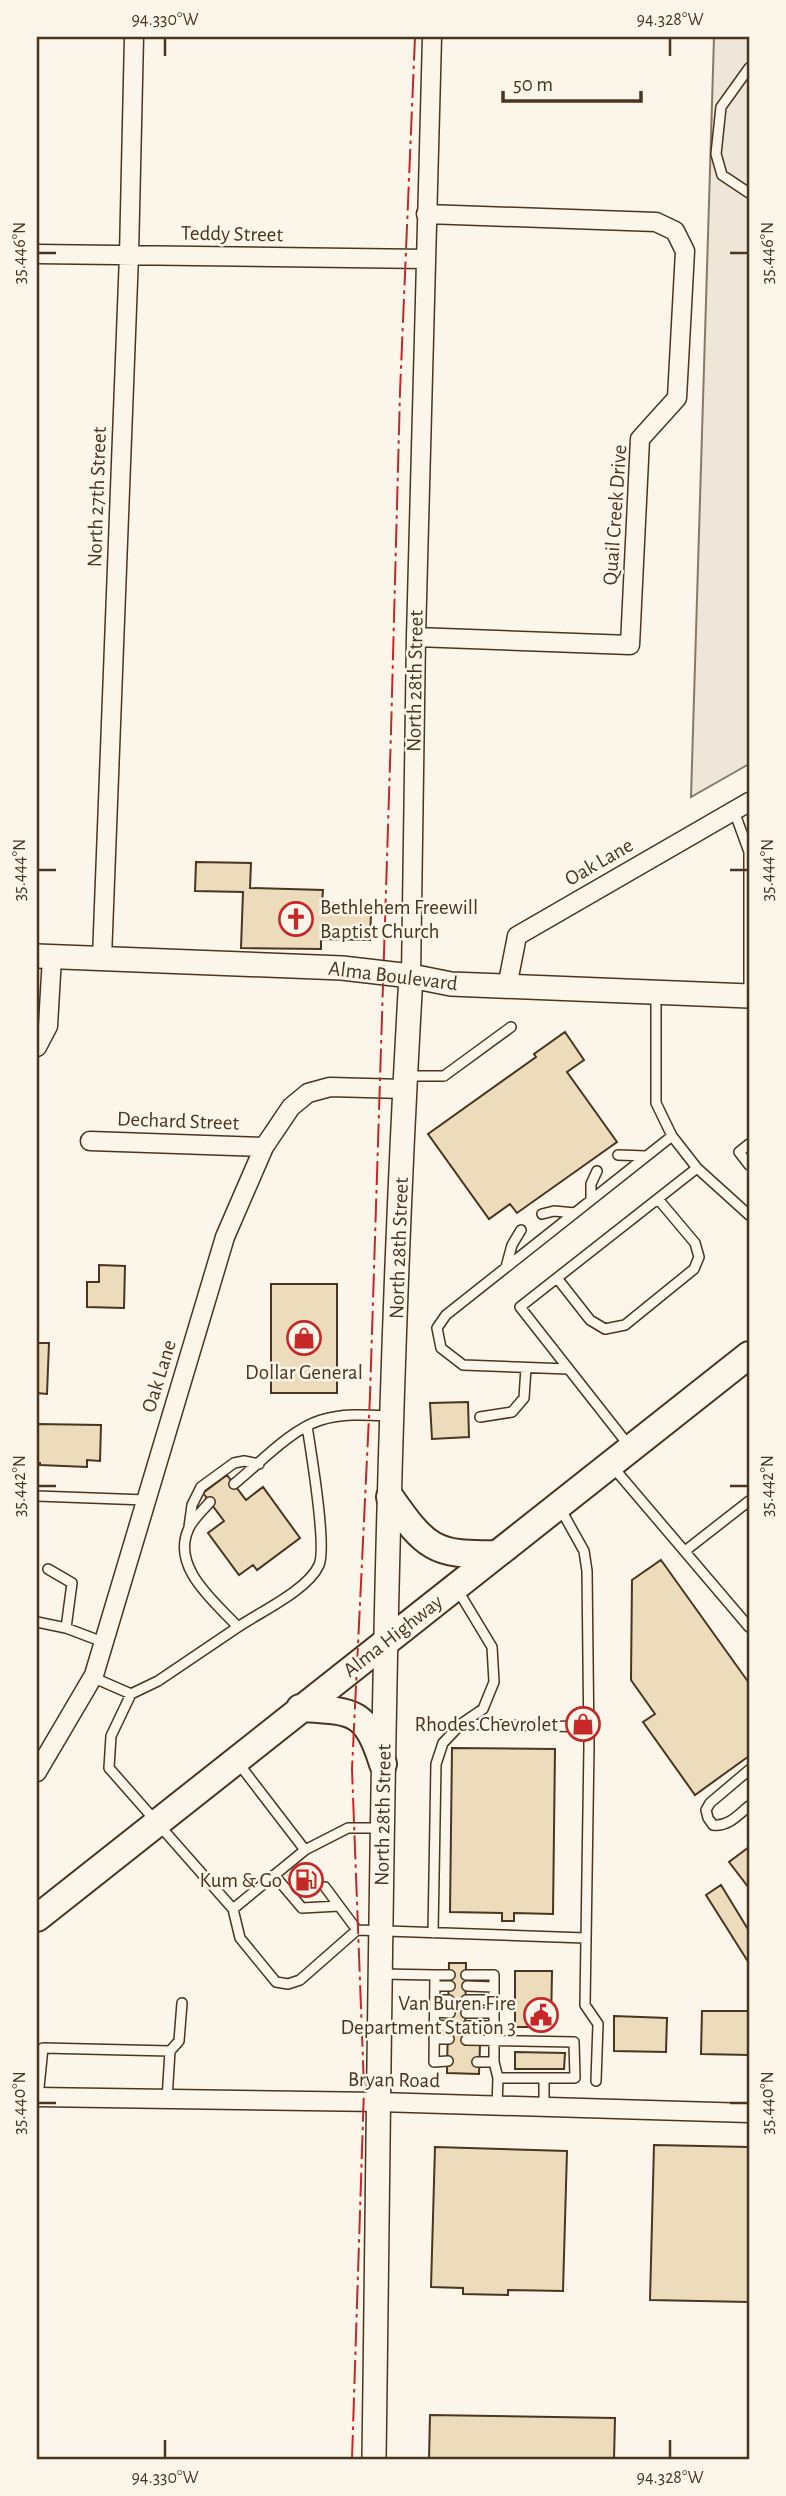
<svg xmlns="http://www.w3.org/2000/svg" width="786" height="2496" font-family="'Alegreya Sans',sans-serif">
<style>
.green{fill:#ede6d9;stroke:#887966;stroke-width:2}
.building{fill:#ecdcbc;stroke:#4a3520;stroke-width:2}
.lines{fill:none;stroke-linecap:round;stroke-linejoin:round}
.lane-casing{stroke:#4a3520;stroke-width:12}
.street-casing{stroke:#4a3520;stroke-width:21}
.secondary-casing{stroke:#4a3520;stroke-width:26}
.primary-casing{stroke:#4a3520;stroke-width:30}
.lane{stroke:#fbf6e9;stroke-width:9}
.street{stroke:#fbf6e9;stroke-width:18}
.secondary{stroke:#fbf6e9;stroke-width:23}
.primary{stroke:#fbf6e9;stroke-width:26}
.power{stroke:#c62828;stroke-width:2;stroke-dasharray:24 5 3.5 5;stroke-linecap:butt}
.ticks{fill:none;stroke:#4a3520;stroke-width:2.5}
.labels{text-anchor:middle;dominant-baseline:central;stroke-width:5;stroke-linejoin:round;paint-order:stroke}
.street-label{font-size:21px;fill:#4a3520;stroke:#fbf6e9}
.poi-label{font-size:21px;fill:#4a3520;stroke:#fbf6e9;text-anchor:end}
.neatline{fill:none;stroke:#4a3520;stroke-width:2.5}
.ticks-label{font-size:18px;text-anchor:middle;fill:#4a3520}
</style>
<rect width="100%" height="100%" fill="#fbf6e9"/>
<!-- green -->
<path class="green" d="M714,37H749V764L691,797Z"/>
<!-- building -->
<path class="building" d="M196,862L251,863L250,888L323,890L322,903L365,904V913H371L370,940L321,939V949L241,948L243,892L195,891Z
M565,1032L584,1060L567,1072L617,1142L517,1213L510,1204L489,1219L428,1134L536,1057L534,1054Z
M99,1265L125,1266L124,1308L87,1307V1282H99Z
M271,1284H337V1393H271Z
M37,1343H49L47,1394L37,1393Z
M468,1402L469,1437L432,1439L430,1403Z
M37,1424L101,1425L100,1461L87,1460V1467L40,1465V1463H37Z
M227,1475L246,1500L263,1487L300,1538L257,1570L253,1565L239,1575L208,1533L224,1521L203,1493Z
M661,1560L749,1683V1756L695,1795L643,1722L655,1714L631,1680L632,1580Z
M452,1748L555,1749L553,1914L514,1913V1921H502V1913L450,1912Z
M749,1847V1888L729,1862Z
M721,1885L749,1931V1958L747,1960L706,1895Z
M449,1963H466L465,2045H480L479,2074L447,2073Z
M515,1971H552L551,2027H515Z
M702,2011H749V2055L701,2054Z
M614,2016L667,2018L666,2052L614,2051Z
M515,2052L565,2053L564,2069H515Z
M654,2145L749,2147V2302L650,2300Z
M435,2147L567,2151L563,2291L508,2290V2295L463,2294V2288L431,2287Z
M430,2415L615,2418L614,2459H429Z"/>
<g class="lines">
<!-- lane casing -->
<g class="lane-casing">
<path id="lane" d="M749,68L721,107L716,154L722,175L749,193
M734,811L749,852V994
M656,994V1103L672,1136L697,1168
M407,1076H444L511,1027
M749,1144L739,1152L749,1165
M618,1155L646,1156
M591,1200V1184L597,1171
M542,1214L554,1211L575,1213
M506,1267L512,1245L521,1230
M557,1278L590,1320L605,1329L625,1325L694,1269L699,1257L695,1243L658,1199
M568,1369L463,1365L441,1348L437,1328L446,1315L672,1136
M480,1417L512,1412L524,1398L526,1368
M630,1447L520,1307L697,1168L749,1215
M612,1466L749,1627
M234,1484C259,1464 291,1429 321,1420C344,1413 368,1415 391,1416
M37,1496L146,1500
M210,1502C203,1510 193,1519 189,1528C170,1567 215,1602 238,1627C260,1612 308,1590 319,1565C327,1546 311,1452 307,1426
M560,1508L584,1551L587,1571L589,1746L585,2005L598,2024L596,2081
M189,1527L192,1505L201,1487L234,1463L244,1461L259,1464
M685,1551L749,1501
M48,1569L72,1583L66,1628
M37,1622L66,1628L103,1642
M92,1677L131,1694L158,1681L238,1627
M131,1694L111,1736L109,1768L233,1909L305,1850L239,1764
M461,1724L589,1727
M749,1770L710,1803L706,1810L708,1818L713,1825C728,1827 738,1815 749,1806
M305,1850L348,1828H382
M274,1875L302,1908L339,1906
M325,1887L357,1930
M233,1909L240,1938L276,1982L288,1984L300,1980L357,1930L585,1938
M433,1933L436,1764L443,1743L461,1724L483,1709L494,1682L492,1647L457,1589
M382,1974L435,1975L434,2062L448,2061
M435,1975H450
M466,1975H494V2062
M435,1986H450
M467,1986L494,1987
M435,2000H449
M466,2000H494
M435,2012L450,2013
M466,2013H494
M435,2025L450,2026
M467,2026H494
M434,2039H449
M466,2040L574,2042L575,2078H498
M170,2051L179,2041L182,2003
M477,2062H494L498,2078L497,2106
M544,2078V2107
M38,2097L43,2048L170,2051L167,2099"/>
</g>
<!-- street casing -->
<g class="street-casing">
<path id="street" d="M37,254L426,259
M416,637L630,645L640,439L677,398L685,251L675,231L656,222L426,214
M102,958L129,255L134,37
M411,976L416,637L432,37
M507,987L517,936L749,802
M37,1047L48,1026L52,957
M90,1141L264,1147
M37,1772L94,1675L225,1237L264,1147L291,1107L308,1093L330,1087L404,1089
M37,2097L379,2102L749,2113"/>
</g>
<!-- secondary casing -->
<g class="secondary-casing">
<path id="secondary" d="M37,956L342,968L411,976L451,984L749,996
M374,2459C381,1965 382,1470 411,976"/>
</g>
<!-- primary casing -->
<g class="primary-casing">
<path id="primary" d="M390,1497C425,1547 434,1556 496,1554
M300,1708C354,1711 366,1710 383,1764
M37,1918L749,1355"/>
</g>
<!-- lane -->
<use href="#lane" class="lane"/>
<!-- street -->
<use href="#street" class="street"/>
<!-- secondary -->
<use href="#secondary" class="secondary"/>
<!-- primary -->
<use href="#primary" class="primary"/>
<!-- power -->
<path class="power" d="M352,2459L364,2088L352,1769L370,1396L391,732L400,392L415,37"/>
</g>
<!-- ticks -->
<path class="ticks" d="M165,38V56M670,38V56M38,253H56M730,253H748M38,870H56M730,870H748M38,1486H56M730,1486H748M38,2103H56M730,2103H748M165,2440V2458M670,2440V2458"/>
<!-- icons -->
<defs>
<g id="church-ring" transform="scale(1.75)"><circle r="9.5" fill="#fbf6e9" stroke="#c62828" stroke-width="1.5"/><path d="M-1.2-6h2.4v3.5h3.3v2.4h-3.3V6h-2.4V-.1h-3.3v-2.4h3.3Z" fill="#c62828"/></g>
<g id="shop-ring" transform="scale(1.75)"><circle r="9.5" fill="#fbf6e9" stroke="#c62828" stroke-width="1.5"/><path d="M-5-2.5h2.3a2.7 3.5 0 0 1 5.4 0H5L5.5 6h-11ZM-1.5-2.5h3a1.5 2.3 0 0 0-3 0Z" fill="#c62828"/></g>
<g id="fuel-ring" transform="scale(1.75)"><circle r="9.5" fill="#fbf6e9" stroke="#c62828" stroke-width="1.5"/><path d="M-5.5-6h7V0h2V4h1.3V-2.5L3-4.5l.8-.8L6-3V5H2.5V1h-1V6h-7ZM-4.2-4.7v3.2H.2V-4.7Z" fill="#c62828"/></g>
<g id="civic-ring" transform="scale(1.75)"><circle r="9.5" fill="#fbf6e9" stroke="#c62828" stroke-width="1.5"/><path d="M-.6-6.5H3V-4.5H.6V-3L4-1V1h2V6H-6V1h2V-1L-.6-3ZM-1.2 2.5V6h2.4V2.5Z" fill="#c62828"/></g>
</defs>
<g fill-rule="evenodd">
<use href="#church-ring" x="296" y="919"/>
<use href="#shop-ring" x="304" y="1338"/>
<use href="#shop-ring" x="583" y="1724"/>
<use href="#fuel-ring" x="306" y="1880"/>
<use href="#civic-ring" x="541" y="2015"/>
</g>
<g class="labels">
<!-- street labels -->
<g class="street-label">
<text transform="translate(232 234) rotate(1)">Teddy Street</text>
<text transform="translate(97 497) rotate(-88)">North 27th Street</text>
<text transform="translate(615 515) rotate(-86)">Quail Creek Drive</text>
<text transform="translate(415 681) rotate(-89)">North 28th Street</text>
<text transform="translate(599 862) rotate(-30)">Oak Lane</text>
<text transform="translate(393 976) rotate(7)">Alma Boulevard</text>
<text transform="translate(178 1121) rotate(2)">Dechard Street</text>
<text transform="translate(399 1248) rotate(-88)">North 28th Street</text>
<text transform="translate(159 1376) rotate(-73)">Oak Lane</text>
<text transform="translate(393 1636) rotate(-38)">Alma Highway</text>
<text transform="translate(383 1815) rotate(-89)">North 28th Street</text>
<text transform="translate(394 2080) rotate(1)">Bryan Road</text>
</g>
<!-- poi labels -->
<g class="poi-label">
<text x="320" y="907" text-anchor="start">Bethlehem Freewill<tspan x="320" dy="24">Baptist Church</tspan></text>
<text x="304" y="1372" text-anchor="middle">Dollar General</text>
<text x="558" y="1724">Rhodes Chevrolet</text>
<text x="282" y="1880">Kum &amp; Go</text>
<text x="516" y="2003">Van Buren Fire<tspan x="516" dy="24">Department Station 3</tspan></text>
</g>
</g>
<!-- border -->
<rect width="786" height="2496" fill="none" stroke="#fbf6e9" stroke-width="77"/>
<!-- scale -->
<path d="M503 91v10h138v-10" fill="none" stroke="#4a3520" stroke-width="3.5"/>
<text x="513" y="91" font-size="21" fill="#4a3520" stroke="#fbf6e9" stroke-width="5" paint-order="stroke">50 m</text>
<rect x="38" y="38" width="710" height="2420" class="neatline"/>
<g class="ticks-label">
<text x="165" y="25">94.330°W</text>
<text x="670" y="25">94.328°W</text>
<text transform="translate(19 253) rotate(-90)" y="6">35.446°N</text>
<text transform="translate(767 253) rotate(-90)" y="6">35.446°N</text>
<text transform="translate(19 870) rotate(-90)" y="6">35.444°N</text>
<text transform="translate(767 870) rotate(-90)" y="6">35.444°N</text>
<text transform="translate(19 1486) rotate(-90)" y="6">35.442°N</text>
<text transform="translate(767 1486) rotate(-90)" y="6">35.442°N</text>
<text transform="translate(19 2103) rotate(-90)" y="6">35.440°N</text>
<text transform="translate(767 2103) rotate(-90)" y="6">35.440°N</text>
<text x="165" y="2483">94.330°W</text>
<text x="670" y="2483">94.328°W</text>
</g>
</svg>
